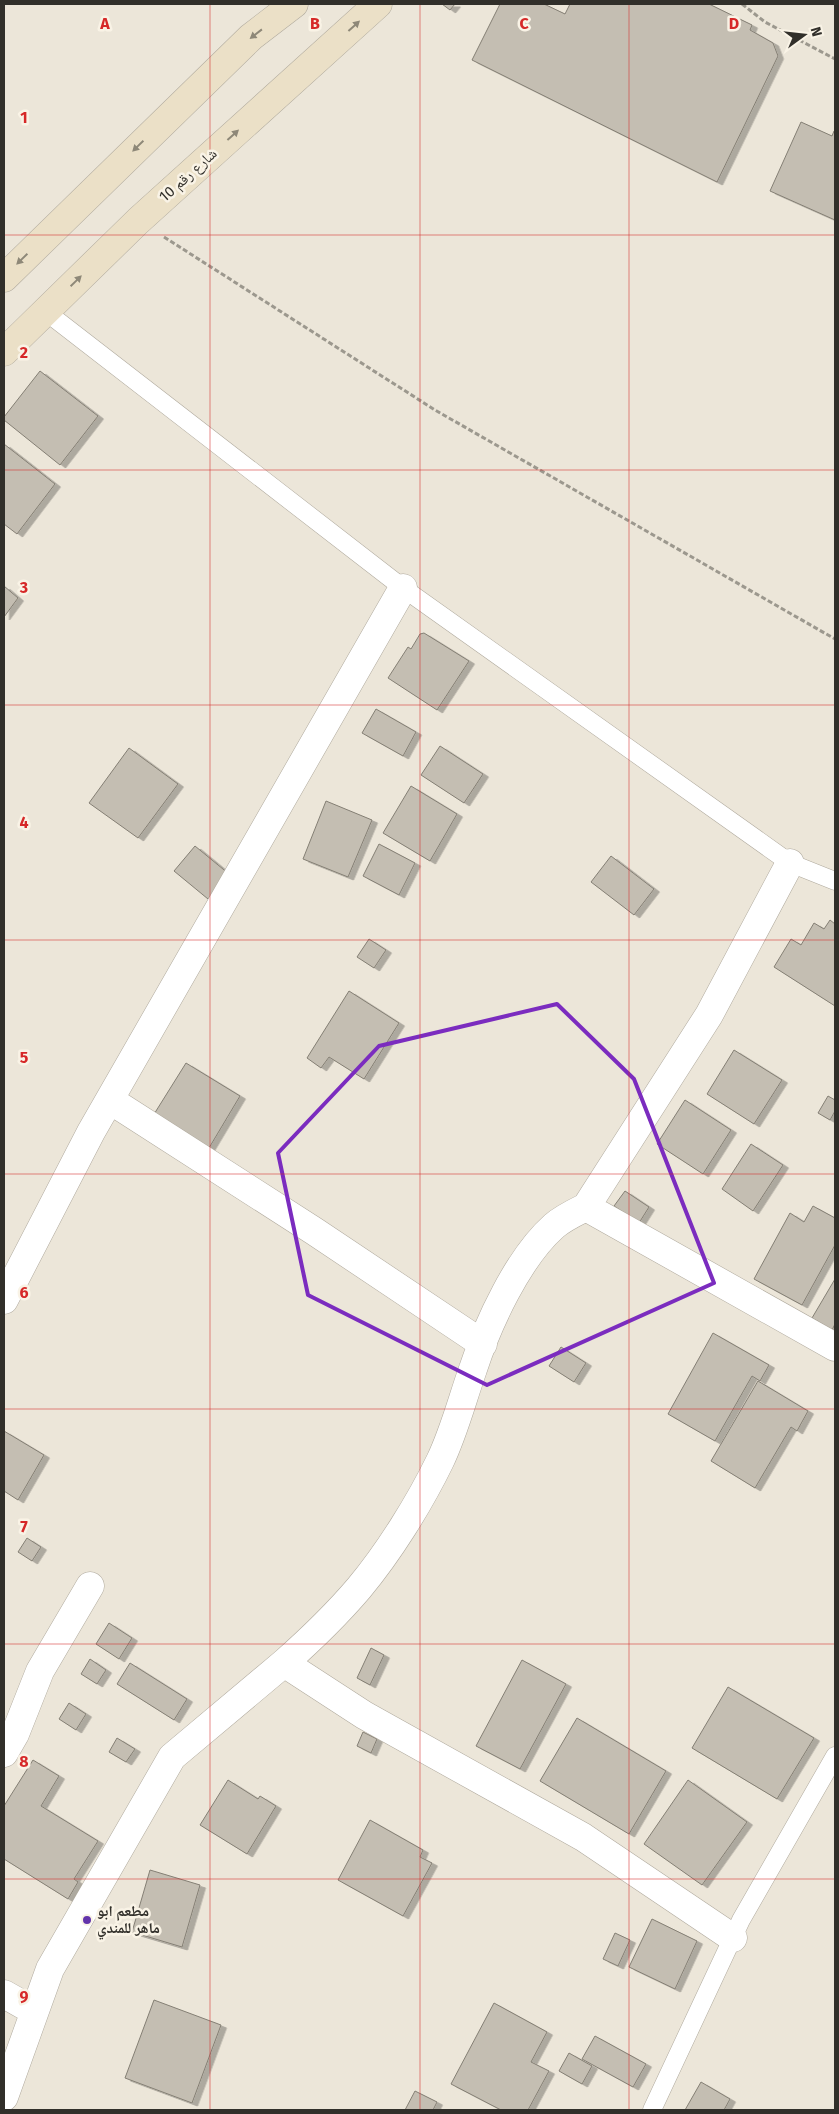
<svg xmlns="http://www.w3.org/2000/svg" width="839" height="2114" font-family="'Fira Sans','Noto Naskh Arabic',sans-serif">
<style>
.building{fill:#c4beb2;stroke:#847f74;filter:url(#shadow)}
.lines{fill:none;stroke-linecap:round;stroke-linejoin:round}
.lane-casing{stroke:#b0aa9e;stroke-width:19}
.street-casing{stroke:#b0aa9e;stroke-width:29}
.secondary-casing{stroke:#b0aa9e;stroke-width:29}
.path{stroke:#9c988e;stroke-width:3;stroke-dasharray:5 2.5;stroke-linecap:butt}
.lane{stroke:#fff;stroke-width:18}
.street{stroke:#fff;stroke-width:28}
.secondary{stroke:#ebe0c7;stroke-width:28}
.oneway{fill:#8e8878}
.marked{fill:none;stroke:#7b2cbf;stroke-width:4;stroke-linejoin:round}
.grid{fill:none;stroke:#d62828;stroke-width:1;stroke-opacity:0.55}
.poi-dot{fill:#6234ab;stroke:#f9f3e6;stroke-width:2}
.labels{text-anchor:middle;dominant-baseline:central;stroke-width:5;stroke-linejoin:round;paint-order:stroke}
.street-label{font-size:15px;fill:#312f2a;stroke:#f9f3e6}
.poi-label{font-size:15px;font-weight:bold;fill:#312f2a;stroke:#f9f3e6;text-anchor:start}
.grid-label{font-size:16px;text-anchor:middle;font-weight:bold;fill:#d62828;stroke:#f9f3e6;stroke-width:5;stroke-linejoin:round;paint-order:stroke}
</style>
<defs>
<filter id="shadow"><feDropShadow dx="5.5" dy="3" stdDeviation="0" flood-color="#0004"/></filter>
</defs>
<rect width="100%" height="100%" fill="#ece6d9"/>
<!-- building -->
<path class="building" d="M442,4H455L450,10Z
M500,4H544L565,14L570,4H709L752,25L750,30L773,43L778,56L717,182L472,60Z
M801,122L832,136L834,131L835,132V220L770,191Z
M40,371L98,416L60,465L4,420V417Z
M4,444L55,484L17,534L4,524Z
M4,586L18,598L4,617Z
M424,633L469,661L437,710L388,678L408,647L411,649L420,634Z
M376,709L416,732L403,756L362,733Z
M440,746L483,774L464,803L421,775Z
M129,748L178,784L138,838L89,803Z
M411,786L457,814L430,861L383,833Z
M326,801L372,820L348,877L303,859Z
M379,844L415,863L399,895L363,876Z
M195,846L229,874L208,899L174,871Z
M611,856L654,889L634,915L591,882Z
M830,920L835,924V1006L774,967L791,939L801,945L814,923L824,929Z
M369,939L386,950L374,968L357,957Z
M349,991L399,1023L364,1079L329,1057L321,1068L307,1058Z
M734,1050L782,1080L754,1124L707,1094Z
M186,1063L240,1096L206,1153L151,1119Z
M828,1096L835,1100V1111L830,1120L818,1113Z
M685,1100L731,1130L703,1174L657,1144Z
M751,1144L783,1165L753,1211L722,1189Z
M625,1191L649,1207L639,1223L614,1206Z
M813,1206L835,1218V1245L802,1305L754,1279L790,1213L804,1222Z
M835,1279V1324L832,1330L812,1318Z
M713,1333L769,1365L760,1381L752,1376L715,1441L668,1414Z
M561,1347L586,1363L574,1382L549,1366Z
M758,1381L808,1411L797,1431L791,1427L755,1488L711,1461Z
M4,1431L44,1455L18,1500L4,1491Z
M27,1538L41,1547L32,1561L18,1552Z
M109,1623L132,1638L119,1659L96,1644Z
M371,1648L384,1655L370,1685L357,1678Z
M90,1659L106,1670L97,1684L81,1674Z
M522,1660L566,1684L520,1769L476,1746Z
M130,1663L187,1699L174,1720L117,1684Z
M728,1687L814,1738L777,1799L692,1748Z
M69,1703L86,1714L76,1730L59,1719Z
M577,1718L666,1771L629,1834L540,1781Z
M363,1732L377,1739L371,1753L357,1746Z
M117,1738L135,1749L126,1762L109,1752Z
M33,1760L59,1776L41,1806L98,1841L74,1879L78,1882L68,1899L4,1859V1806Z
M228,1780L258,1799L260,1796L276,1806L247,1854L200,1825Z
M688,1780L747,1822L702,1885L644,1844Z
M370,1820L423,1850L420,1857L432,1863L403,1916L338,1880Z
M150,1870L200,1885L182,1947L132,1932Z
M652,1919L697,1941L675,1989L629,1967Z
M615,1933L630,1940L618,1966L603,1959Z
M154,2000L221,2025L192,2103L125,2078Z
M494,2003L547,2032L531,2062L549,2071L528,2110H501L451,2084Z
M595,2036L646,2064L633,2087L582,2059Z
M569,2053L592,2066L582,2084L559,2071Z
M701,2082L730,2099L724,2110H685Z
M415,2091L437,2102L433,2110H405Z"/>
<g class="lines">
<!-- lane casing -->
<g class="lane-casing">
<path id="lane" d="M45,311L403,588L790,863L835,881
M652,2110L741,1920L835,1756"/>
</g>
<!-- street casing -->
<g class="street-casing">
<path id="street" d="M790,863L709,1015L586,1207L835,1347
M110,1100L314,1231L483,1344
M4,1300L91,1132L403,588
M284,1663C310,1640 336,1615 359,1588C389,1552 419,1504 440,1461C454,1432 462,1400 473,1369C488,1323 518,1258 554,1226C563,1218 576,1212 586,1207
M4,1753L15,1734L40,1671L90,1586
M4,1994L34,2011
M4,2097L50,1969L172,1757L284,1663L364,1715L583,1837L733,1938"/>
</g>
<!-- secondary casing -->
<g class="secondary-casing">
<path id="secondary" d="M4,278L251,37L294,4
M4,352L138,221L378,4"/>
</g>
<!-- path -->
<path class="path" d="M742,4L765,22L835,59
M164,237L435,410L835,639"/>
<!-- lane -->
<use href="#lane" class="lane"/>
<!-- street -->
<use href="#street" class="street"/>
<!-- secondary -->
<use href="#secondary" class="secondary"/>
</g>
<!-- one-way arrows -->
<defs><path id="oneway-solid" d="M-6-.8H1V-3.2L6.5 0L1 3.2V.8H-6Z" transform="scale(1.25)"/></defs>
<g class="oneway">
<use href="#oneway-solid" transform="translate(354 26) rotate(-42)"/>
<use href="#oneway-solid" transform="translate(256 34) rotate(142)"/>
<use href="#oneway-solid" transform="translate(233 135) rotate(-42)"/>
<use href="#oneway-solid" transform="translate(138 146) rotate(136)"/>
<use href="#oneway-solid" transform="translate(22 259) rotate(136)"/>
<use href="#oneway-solid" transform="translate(76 281) rotate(-44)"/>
</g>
<!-- marked area -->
<path class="marked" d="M557,1004L634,1079L714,1283L487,1385L308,1295L278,1153L379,1046Z"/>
<!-- grid -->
<path class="grid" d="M210,4V2110M420,4V2110M629,4V2110M4,235H835M4,470H835M4,705H835M4,940H835M4,1174H835M4,1409H835M4,1644H835M4,1879H835"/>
<!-- markers -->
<circle class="poi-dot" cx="87" cy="1920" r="5"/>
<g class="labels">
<!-- street labels -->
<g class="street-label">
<text transform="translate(188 175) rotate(-42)">شارع رقم 10</text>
</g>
<!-- poi labels -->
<g class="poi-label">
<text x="97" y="1911">مطعم ابو<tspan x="97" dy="17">ماهر للمندي</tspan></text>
</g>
</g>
<g class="grid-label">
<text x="105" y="29">A</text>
<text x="315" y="29">B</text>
<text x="524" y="29">C</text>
<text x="734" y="29">D</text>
<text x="24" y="123">1</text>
<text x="24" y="358">2</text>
<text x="24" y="593">3</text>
<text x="24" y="828">4</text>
<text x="24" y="1063">5</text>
<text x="24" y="1298">6</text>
<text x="24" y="1532">7</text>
<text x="24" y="1767">8</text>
<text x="24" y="2002">9</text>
</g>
<!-- border -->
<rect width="839" height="2114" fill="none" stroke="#312f2a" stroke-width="10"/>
<!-- north arrow -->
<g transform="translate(804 35) rotate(75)" stroke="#f9f3e6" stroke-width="4" paint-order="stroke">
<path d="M0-4L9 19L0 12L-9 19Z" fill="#312f2a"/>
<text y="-8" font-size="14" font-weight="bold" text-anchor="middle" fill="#312f2a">N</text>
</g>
</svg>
